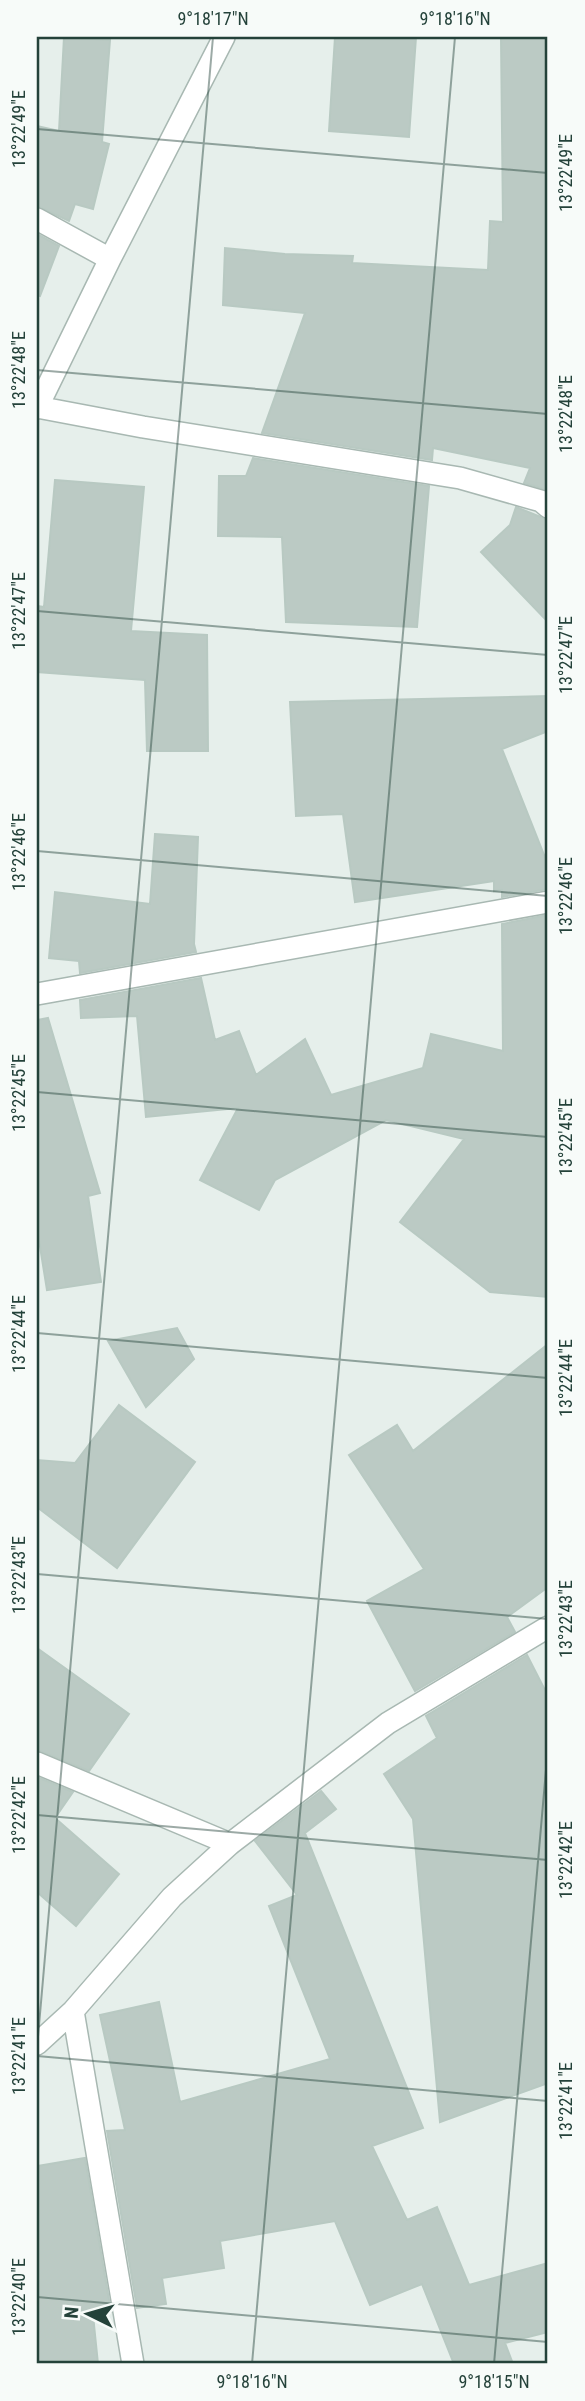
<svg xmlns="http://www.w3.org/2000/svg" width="585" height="2401" font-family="'Roboto Condensed',sans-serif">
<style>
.building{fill:#bbcac4;stroke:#b8c9c2;stroke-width:2}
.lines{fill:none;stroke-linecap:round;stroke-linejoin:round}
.minor-casing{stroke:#a8b8b2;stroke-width:24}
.minor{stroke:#fff;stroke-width:21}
.ticks{fill:none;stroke:#24423a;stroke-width:2;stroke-opacity:0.45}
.neatline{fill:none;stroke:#24423a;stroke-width:2.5}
.ticks-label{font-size:18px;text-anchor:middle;fill:#24423a}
</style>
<rect width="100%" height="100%" fill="#e6efeb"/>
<!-- building -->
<path class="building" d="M64,37L110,40L102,142L109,144L93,209L75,204L69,221L37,206V126L59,131Z
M335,37H416L409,137L329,131Z
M501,37H548V490L524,483L530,468L433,448L432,460L262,433L305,313L223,305L225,248L285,254L353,256L352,263L488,270L490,221L503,222Z
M37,234L59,246L40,296L37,295Z
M253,458L429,486L417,627L286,622L282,537L218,536L219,476H246Z
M55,480L144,487L131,631L207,635L208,751H147L145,680L37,672V606L44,607Z
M516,507L548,520V622L481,552L510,525Z
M548,696V731L502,749L548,865V889L502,897V890L494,891V881L355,902L343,814L296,816L290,702Z
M155,834L198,837L194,944L196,952L80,973L79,961L49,958L55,892L150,904Z
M548,915V1297L490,1292L400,1222L464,1139L386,1120L275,1180L259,1210L200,1180L238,1108L146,1117L137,1016L81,1018L80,1000L201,978L215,1040L239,1031L256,1075L305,1039L331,1095L423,1068L431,1034L503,1051L502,924Z
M48,1018L100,1193L88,1196L101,1282L47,1290L37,1228V1020Z
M177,1328L194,1359L146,1407L108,1341Z
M548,1344V1587L507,1617L515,1632L415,1691L367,1601L424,1569L349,1455L397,1425L413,1451Z
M119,1405L195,1462L117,1568L37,1507V1460L75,1463Z
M37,1648L129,1714L89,1771L37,1750Z
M527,1655L548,1696V2083L440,2122L413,1819L384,1774L437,1738L426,1716Z
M37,1777L73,1792L55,1818L119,1874L76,1926L37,1892Z
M321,1791L336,1809L305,1833L423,2128L372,2146L407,2220L437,2207L469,2285L548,2263V2332L505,2343L513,2364H454L422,2284L370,2305L335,2221L220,2241L224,2268L162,2278L166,2304L137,2308L107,2131L125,2130L100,2015L159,2002L180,2102L330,2059L269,1906L297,1895L255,1841Z
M85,2158L111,2312L93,2315L98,2364H37V2166Z"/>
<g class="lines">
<!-- minor casing -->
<g class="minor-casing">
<path id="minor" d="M37,219L110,259
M37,407L143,427L460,478L541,501L548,507
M37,408L110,259L224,37
M37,994L548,902
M37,1763L230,1844
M73,2011L133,2364
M37,2044L73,2011L172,1897L230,1844L388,1723L548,1627"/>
</g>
<!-- minor -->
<use href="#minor" class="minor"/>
</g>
<!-- ticks -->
<path class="ticks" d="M37,129L548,173M37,370L548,414M37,611L548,655M37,851L548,896M37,1092L548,1137M37,1333L548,1378M37,1574L548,1619M37,1815L548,1860M37,2048L213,37M37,2056L548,2101M37,2297L548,2342M252,2364L455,37M494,2364L548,1747"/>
<!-- border -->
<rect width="585" height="2401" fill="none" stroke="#f7fbf9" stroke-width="77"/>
<!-- north arrow -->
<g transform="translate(88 2314) rotate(275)" stroke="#f7fbf9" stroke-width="5" paint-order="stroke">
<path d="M0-5L12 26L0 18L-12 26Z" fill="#24423a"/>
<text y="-10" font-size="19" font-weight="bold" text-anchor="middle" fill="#24423a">N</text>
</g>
<rect x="38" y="38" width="508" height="2324" class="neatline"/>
<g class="ticks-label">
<text x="213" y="25">9°18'17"N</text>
<text x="455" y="25">9°18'16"N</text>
<text transform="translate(19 129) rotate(-90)" y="6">13°22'49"E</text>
<text transform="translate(566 173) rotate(-90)" y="6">13°22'49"E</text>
<text transform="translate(19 370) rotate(-90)" y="6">13°22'48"E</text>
<text transform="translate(566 414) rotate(-90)" y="6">13°22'48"E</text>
<text transform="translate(19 611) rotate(-90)" y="6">13°22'47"E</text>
<text transform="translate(566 655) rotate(-90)" y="6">13°22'47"E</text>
<text transform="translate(19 852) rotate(-90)" y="6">13°22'46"E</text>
<text transform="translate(566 896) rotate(-90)" y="6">13°22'46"E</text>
<text transform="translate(19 1093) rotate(-90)" y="6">13°22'45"E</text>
<text transform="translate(566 1137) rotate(-90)" y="6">13°22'45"E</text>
<text transform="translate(19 1334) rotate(-90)" y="6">13°22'44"E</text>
<text transform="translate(566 1378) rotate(-90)" y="6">13°22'44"E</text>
<text transform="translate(19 1575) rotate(-90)" y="6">13°22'43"E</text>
<text transform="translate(566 1619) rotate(-90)" y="6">13°22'43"E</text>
<text transform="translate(19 1815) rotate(-90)" y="6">13°22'42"E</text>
<text transform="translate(566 1860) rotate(-90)" y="6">13°22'42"E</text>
<text transform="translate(19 2056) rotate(-90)" y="6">13°22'41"E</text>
<text transform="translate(566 2101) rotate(-90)" y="6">13°22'41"E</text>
<text transform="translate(19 2297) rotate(-90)" y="6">13°22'40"E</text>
<text x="252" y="2388">9°18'16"N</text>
<text x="494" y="2388">9°18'15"N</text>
</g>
</svg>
